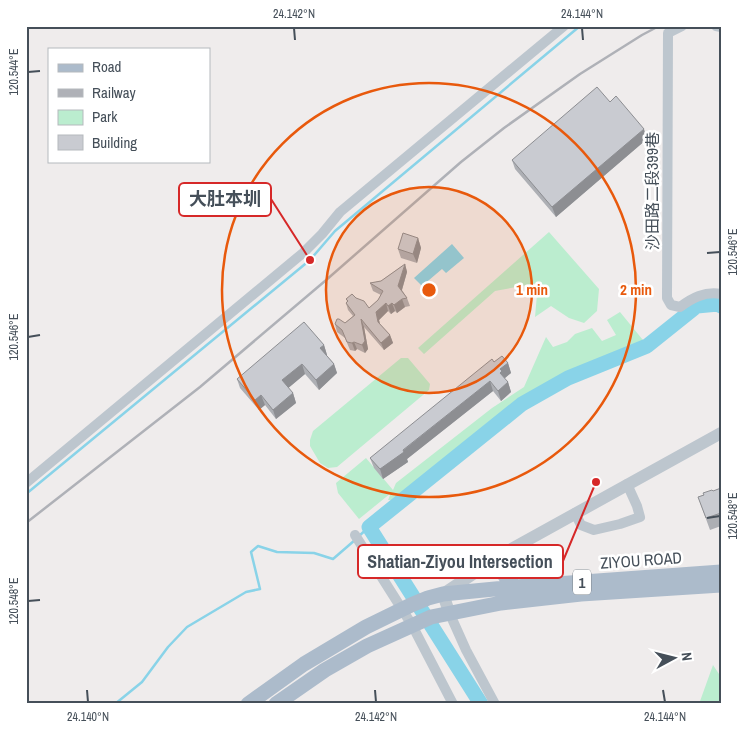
<svg xmlns="http://www.w3.org/2000/svg" width="747" height="730" font-family="'Archivo Narrow','Noto Sans TC',sans-serif">
<style>
.green{fill:#bbedcf}
.water{fill:#89d3e8}
.lines{fill:none;stroke-linecap:round;stroke-linejoin:round}
.stream{stroke:#89d3e8;stroke-width:2.5}
.river{stroke:#89d3e8;stroke-width:15}
.minor{stroke:#bdc6ce;stroke-width:10}
.tertiary{stroke:#bdc6ce;stroke-width:12}
.primary{stroke:#acbbcb;stroke-width:15}
.rail{stroke:#afb1b7;stroke-width:2.5}
.wall{fill:#adafb4}
.shaded-wall{fill:#8d8e92}
.building{fill:#c9cbd1;stroke:#8d8e92}
.ticks{fill:none;stroke:#454f59;stroke-width:2}
.ring{fill:none;stroke:#e8590c;stroke-width:2.5}
.labels{text-anchor:middle;dominant-baseline:central;stroke-width:5;stroke-linejoin:round;paint-order:stroke}
.shield{fill:#fff;stroke:#7d848b;stroke-width:1}
.shield-label{font-size:15px;font-weight:bold;fill:#454f59}
.street-label{font-size:16px;fill:#454f59;stroke:#fff}
.centre{fill:#e8590c;stroke:#fff;stroke-width:2.5}
.ring-label{font-size:15px;text-anchor:middle;font-weight:bold;fill:#e8590c;stroke:#fff;stroke-width:5;stroke-linejoin:round;paint-order:stroke}
.leader{fill:none;stroke:#d62828;stroke-width:2}
.callout-dot{fill:#d62828;stroke:#fff;stroke-width:2}
.callout{fill:#fff;stroke:#d62828;stroke-width:2}
.callout-label{font-size:18px;text-anchor:middle;font-weight:bold;fill:#454f59}
.neatline{fill:none;stroke:#454f59;stroke-width:2}
.ticks-label{font-size:12px;text-anchor:middle;fill:#454f59}
</style>
<rect width="100%" height="100%" fill="#efecec"/>
<!-- green -->
<path class="green" d="M549,232L599,289L597,311L584,323L569,318L551,306L535,317L538,283L495,291L424,354L418,348Z
M620,312L647,345L581,370L537,393L406,500H388L391,493L359,519L338,493L336,483L366,458L393,490L396,483L492,408L524,387L546,337L553,347L567,342L575,334L592,328L602,341L616,335L607,320Z
M401,358H408L430,384L429,390L337,467L328,468L320,463L310,446V440L313,431Z
M713,665L721,677V704H699Z"/>
<!-- water -->
<path class="water" d="M452,244L464,258L446,273L442,269L422,286L414,278Z"/>
<g class="lines">
<!-- stream -->
<path class="stream" d="M26,494L310,260L335,231L580,26
M359,536L369,527
M115,704L142,682L168,647L187,627L246,592L260,589L251,552L258,546L277,552L314,553L333,559L355,540"/>
<!-- river -->
<path class="river" d="M481,704L369,527L522,404L568,378L647,346L697,306L718,304L721,306"/>
<!-- minor -->
<path class="minor" d="M682,26L668,33L667,298L671,305L680,307C692,298 705,291 721,294
M716,26L721,27
M26,483L303,253L322,234L340,212L564,26
M575,513L581,525L594,530L620,524L640,517L637,506L627,484
M355,535L412,625L453,704
M449,612L466,650L495,704"/>
<!-- tertiary -->
<path class="tertiary" d="M449,612L443,594L506,552L721,433"/>
<!-- primary -->
<path class="primary" d="M506,552C501,571 500,573 515,587
M248,704L304,664L366,627L411,605L428,598L443,594L515,587L721,572
M276,704L325,670L367,646L431,617L501,603L581,594L721,585"/>
<!-- rail -->
<path class="rail" d="M26,523L200,387L325,281L461,162L504,128L580,74L642,35L659,26"/>
</g>
<!-- wall -->
<path class="wall" d="M610,102L647,139L556,217L515,169L512,160Z
M418,238L421,248L417,263L401,258L398,249Z
M405,264L407,272L402,290L407,298L410,306L405,307L397,313L395,311L391,314L388,311L379,320L380,324L390,335L393,343L384,350L364,327L368,349L365,353L357,349L355,351L350,350L345,338L337,332L335,324L345,323L353,316L348,310L346,303L347,301L346,299L356,298L369,308L378,300L381,295L373,291L370,283L381,281Z
M324,345L327,355V356L334,364L337,373L319,390L305,374L288,388L293,393L296,403L276,419L265,405L259,410L240,388L237,379Z
M494,362L508,363L511,373L504,378L508,382L511,392L501,401L493,391L407,459L408,462L383,479L374,468L370,458Z
M721,488V526L710,530L698,497Z"/>
<!-- shaded-wall -->
<path class="shaded-wall" d="M644,129L647,139L556,217L552,207Z
M418,238L421,248L417,263L413,254Z
M405,264L407,272L401,293L398,286Z
M402,299L405,307L397,313L394,305Z
M386,303L388,311L379,320L381,329L378,322L376,312Z
M392,303L395,311L391,314L388,306Z
M361,319L364,327L368,349L365,353L362,345Z
M390,335L393,343L384,350L381,343Z
M354,342L357,349L355,351L352,343Z
M324,345L327,355L324,358L320,348Z
M508,363L511,373L504,379L500,373V369Z
M302,364L305,374L286,390L282,380Z
M334,364L337,373L319,390L316,380Z
M490,381L493,391L407,459L408,462L383,479L380,469Z
M508,382L511,392L501,401L498,391Z
M293,393L296,403L276,419L273,410Z
M261,395L265,405L259,410L255,400Z"/>
<!-- building -->
<path class="building" d="M597,87L610,102L616,96L644,129L552,207L512,160Z
M403,233L418,238L413,254L398,249Z
M405,264L398,286L407,298L402,299L394,305L392,303L388,306L386,303L376,312L378,322L390,335L381,343L361,319L365,341L362,345L354,342L352,343L347,342L342,330L335,324L337,319H339L345,323L355,315L346,303L348,301L346,299L352,294L356,298L364,301L369,308L378,300L383,291L370,283L381,281Z
M304,322L324,345L320,348L334,364L316,380L302,364L282,380L293,393L273,410L261,395L255,400L237,379Z
M502,356L508,363L500,369L502,371L500,373L508,382L498,391L490,381L403,450L404,452L380,469L370,458L492,359L494,362Z
M721,488V513L706,518L698,497L704,495L703,493L712,490L713,491Z"/>
<!-- ticks -->
<path class="ticks" d="M294,28L295,40M582,28L583,40M28,72L40,71M707,253L720,252M28,337L40,335M707,518L720,516M28,601L40,600M87,690L88,702M375,690L376,702M663,690L665,702"/>
<!-- distance rings -->
<circle cx="429" cy="290" r="103" fill="#e8590c" fill-opacity=".12"/>
<g class="ring">
<circle cx="429" cy="290" r="103"/>
<circle cx="429" cy="290" r="207"/>
</g>
<g class="labels">
<!-- shield labels -->
<rect class="shield" x="573" y="569.5" width="18" height="25" rx="4"/>
<g class="shield-label">
<text x="582" y="582">1</text>
</g>
<!-- street labels -->
<g class="street-label">
<text transform="translate(652 191) rotate(-90)">沙田路二段399巷</text>
<text transform="translate(641 560) rotate(-4)">ZIYOU ROAD</text>
</g>
</g>
<circle cx="429" cy="290" r="8" class="centre"/>
<g class="ring-label">
<text x="532" y="295">1 min</text>
<text x="636" y="295">2 min</text>
</g>
<!-- callouts -->
<path class="leader" d="M310 260L271 199M596 482L563 561"/>
<g class="callout-dot">
<circle cx="310" cy="260" r="5"/>
<circle cx="596" cy="482" r="5"/>
</g>
<g class="callout">
<rect x="179" y="183" width="92" height="33" rx="5"/>
<rect x="358" y="545" width="205" height="33" rx="5"/>
</g>
<g class="callout-label">
<text x="225" y="205">大肚本圳</text>
<text x="460" y="568">Shatian-Ziyou Intersection</text>
</g>
<!-- border -->
<rect width="747" height="730" fill="none" stroke="#ffffff" stroke-width="55"/>
<!-- legend -->
<rect x="48" y="48" width="162" height="115" fill="#ffffff" stroke="#b5b9bd"/>
<rect x="58" y="64" width="25" height="8" fill="#acbbcb" stroke="#b5b9bd"/>
<text x="92" y="72" font-size="15" fill="#454f59">Road</text>
<rect x="58" y="89" width="25" height="8" fill="#afb1b7" stroke="#b5b9bd"/>
<text x="92" y="98" font-size="15" fill="#454f59">Railway</text>
<rect x="58" y="110" width="25" height="15" fill="#bbedcf" stroke="#b5b9bd"/>
<text x="92" y="122" font-size="15" fill="#454f59">Park</text>
<rect x="58" y="135" width="25" height="15" fill="#c9cbd1" stroke="#b5b9bd"/>
<text x="92" y="148" font-size="15" fill="#454f59">Building</text>
<!-- north arrow -->
<g transform="translate(674 658) rotate(83)" stroke="#ffffff" stroke-width="4" paint-order="stroke">
<path d="M0-4L9 19L0 12L-9 19Z" fill="#454f59"/>
<text y="-8" font-size="14" font-weight="bold" text-anchor="middle" fill="#454f59">N</text>
</g>
<rect x="28" y="28" width="692" height="674" class="neatline"/>
<g class="ticks-label">
<text x="294" y="18">24.142°N</text>
<text x="582" y="18">24.144°N</text>
<text transform="translate(14 72) rotate(-90)" y="4">120.544°E</text>
<text transform="translate(733 252) rotate(-90)" y="4">120.546°E</text>
<text transform="translate(14 337) rotate(-90)" y="4">120.546°E</text>
<text transform="translate(733 516) rotate(-90)" y="4">120.548°E</text>
<text transform="translate(14 601) rotate(-90)" y="4">120.548°E</text>
<text x="88" y="721">24.140°N</text>
<text x="376" y="721">24.142°N</text>
<text x="665" y="721">24.144°N</text>
</g>
</svg>
